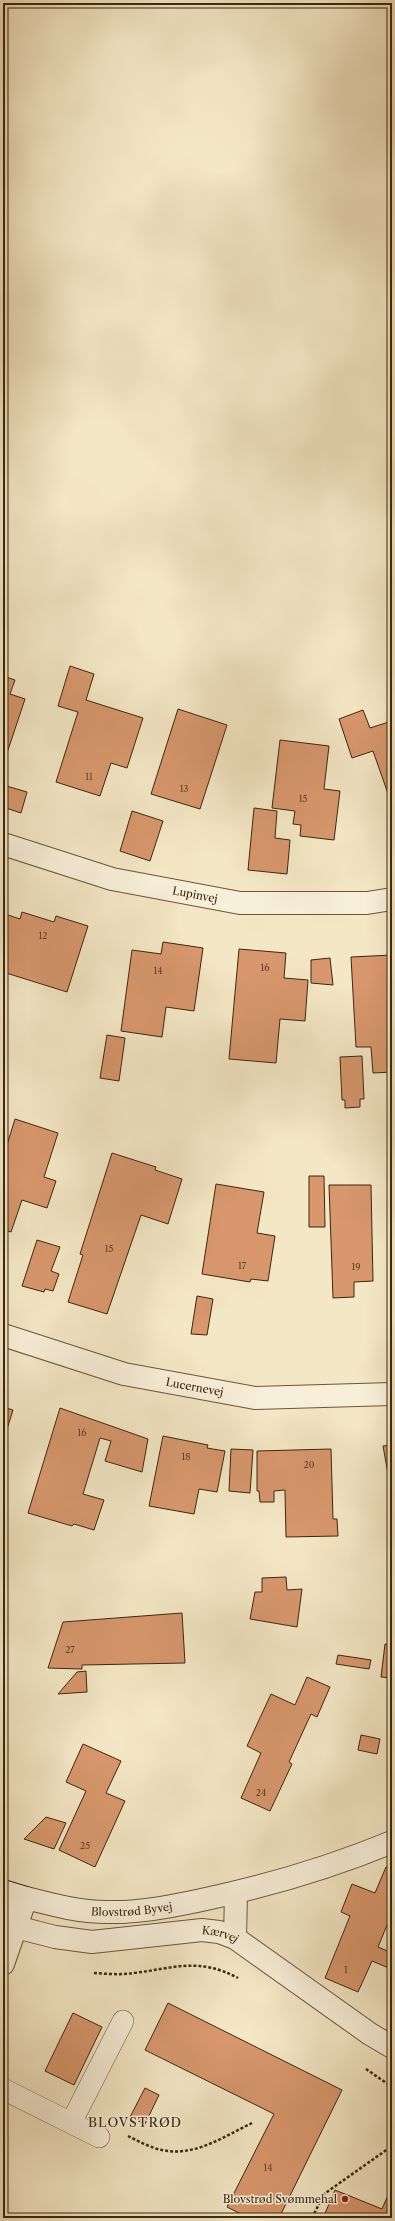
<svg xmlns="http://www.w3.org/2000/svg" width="395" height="2221" font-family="'Libre Caslon Text',serif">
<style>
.building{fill:#d8976d;stroke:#3b270e}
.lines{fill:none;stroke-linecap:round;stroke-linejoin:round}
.lane-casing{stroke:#69573c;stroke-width:22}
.street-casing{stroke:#69573c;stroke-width:24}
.secondary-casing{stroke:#3b270e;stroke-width:24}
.path{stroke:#3b270e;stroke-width:2.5;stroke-dasharray:3 2;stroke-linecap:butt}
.lane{stroke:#f8efd9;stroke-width:21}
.street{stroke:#f8efd9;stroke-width:22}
.secondary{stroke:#f8efd9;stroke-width:22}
.poi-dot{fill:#8f2418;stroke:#f8efd9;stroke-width:1.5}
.labels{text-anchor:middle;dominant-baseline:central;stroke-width:3;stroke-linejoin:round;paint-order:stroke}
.number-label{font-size:9px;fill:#624326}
.street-label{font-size:11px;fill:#3b270e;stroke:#f8efd9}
.poi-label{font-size:11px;fill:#3b270e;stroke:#f8efd9;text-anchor:end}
.quarter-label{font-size:13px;letter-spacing:1px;fill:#3b270e;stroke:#f8efd9}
</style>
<rect width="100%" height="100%" fill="#f4e7c5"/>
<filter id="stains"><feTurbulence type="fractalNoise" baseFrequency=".005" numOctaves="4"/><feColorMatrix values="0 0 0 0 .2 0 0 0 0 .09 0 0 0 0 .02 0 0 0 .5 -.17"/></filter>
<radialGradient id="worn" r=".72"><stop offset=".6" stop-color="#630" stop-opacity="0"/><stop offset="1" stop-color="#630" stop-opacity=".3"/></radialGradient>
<!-- building -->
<path class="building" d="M70,666L94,674L86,700L143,718L127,768L111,763L100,796L56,782L78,712L58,706Z
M3,676L15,680L10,694L25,699L3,765Z
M178,709L227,725L200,809L151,794Z
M363,710L370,728L392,721V805L373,751L352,758L339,719Z
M280,740L329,746L324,789L340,791L334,840L300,836L301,825L293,824L295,811L272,808Z
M3,785L27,792L21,813L3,807Z
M254,808L277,811L275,838L290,840L287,874L248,870Z
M132,811L163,821L150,861L120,851Z
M22,912L54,922L56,916L88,926L67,992L3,972L5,963L3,962V919L5,914L20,919Z
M163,942L203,948L194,1011L166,1007L162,1037L121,1031L132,950L161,954Z
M239,949L286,953L284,978L308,980L305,1021L280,1019L276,1063L229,1059Z
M392,955V1072L373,1073L371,1047H356L351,957Z
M330,958L333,985L311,983V960Z
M107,1035L125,1038L119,1081L100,1078Z
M362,1056L364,1099H360V1107L345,1108V1100H342L340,1057Z
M15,1119L58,1133L44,1177L56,1181L47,1208L22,1200L11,1232L3,1230V1158Z
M112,1153L156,1167L155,1170L182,1179L168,1224L141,1215L107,1314L68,1302L83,1255L80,1254Z
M309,1176H324L325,1227H309Z
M216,1184L264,1192L257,1233L275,1236L268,1281L251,1279L250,1282L202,1274Z
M329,1185H371L373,1281L354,1282V1297L333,1298Z
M37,1240L60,1247L51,1271L59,1274L53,1291L45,1289L44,1292L22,1286Z
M197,1296L213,1299L207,1335L191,1334Z
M3,1407L13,1410L3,1442Z
M60,1408L148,1439L142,1472L105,1461L111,1441L100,1438L83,1494L104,1500L94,1530L74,1524L72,1526L28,1513Z
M163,1436L208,1445L207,1448L225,1451L217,1492L199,1489L194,1514L149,1506Z
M392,1445V1496L383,1446Z
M231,1449L253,1450L250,1493L229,1491Z
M331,1449L333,1519H337L338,1536L286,1537L285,1490L274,1491V1502H260L259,1491H257V1451Z
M286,1577L287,1590L302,1589L297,1627L250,1619L255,1592H262V1578Z
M182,1613L185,1663L82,1665V1669L48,1668L63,1622Z
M385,1644L392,1645V1678L381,1677Z
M338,1655L371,1660L369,1669L336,1664Z
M86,1671L87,1692L58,1694L77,1672Z
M307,1677L330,1687L317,1717L311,1714L289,1762L292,1764L270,1811L241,1798L261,1753L247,1746L271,1694L295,1705Z
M361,1735L380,1739L377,1754L358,1750Z
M83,1744L121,1761L106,1793L125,1801L95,1867L59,1850L86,1791L66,1782Z
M46,1817L66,1823L54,1849L24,1839Z
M386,1867L392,1870V1913L378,1947L392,1953V1975L389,1974L391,1969L372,1961L358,1992L325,1978L350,1916L341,1912L352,1884L375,1893Z
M168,2003L342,2090L279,2218H249L227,2207L274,2114L145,2050Z
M73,2013L102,2027L74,2085L45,2071Z
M145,2088L159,2095L145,2124L130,2117Z
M392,2186V2218H323L335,2190L382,2209Z"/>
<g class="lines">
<!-- lane casing -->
<g class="lane-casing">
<path id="lane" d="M3,2089L99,2137
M71,2123L123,2021"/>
</g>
<!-- street casing -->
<g class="street-casing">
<g id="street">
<path id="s1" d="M3,844L112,879L240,903H367L392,899"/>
<path id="s2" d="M3,1335L124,1374L255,1398L392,1394"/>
<path d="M3,1903L16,1927"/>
<path id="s3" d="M16,1927L55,1937L92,1942L202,1930L219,1932L235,1938L370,2034L392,2047"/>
<path d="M235,1938L236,1893"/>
<path id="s4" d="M3,1964L26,1898C53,1905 79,1912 107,1912C137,1913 168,1907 197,1901C264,1887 329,1868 392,1842"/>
</g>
</g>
<!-- secondary casing -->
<g class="secondary-casing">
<path id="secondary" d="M3,1891L26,1898
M3,1922L16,1927"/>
</g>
<!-- path -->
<path class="path" d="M3,1859L8,1860
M94,1973C107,1974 121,1975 134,1973C175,1968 198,1957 238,1978
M366,2069L392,2087
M128,2136C138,2141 151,2148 162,2150C195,2157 223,2137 252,2123
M312,2218L324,2194L392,2146"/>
<!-- lane -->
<use href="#lane" class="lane"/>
<!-- street -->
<use href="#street" class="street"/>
<!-- secondary -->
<use href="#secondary" class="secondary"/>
</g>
<!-- markers -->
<circle class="poi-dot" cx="345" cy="2199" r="4"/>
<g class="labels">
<!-- number labels -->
<g class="number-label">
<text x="89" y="776">11</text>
<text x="184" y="788">13</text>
<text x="303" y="798">15</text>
<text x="43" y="935">12</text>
<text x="265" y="967">16</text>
<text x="158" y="970">14</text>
<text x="109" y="1248">15</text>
<text x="242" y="1265">17</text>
<text x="356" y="1266">19</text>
<text x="82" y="1432">16</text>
<text x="186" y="1456">18</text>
<text x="309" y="1464">20</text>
<text x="70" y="1649">27</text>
<text x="261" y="1792">24</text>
<text x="85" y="1845">25</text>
<text x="346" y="1969">1</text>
<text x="268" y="2167">14</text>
</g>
<!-- street labels -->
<g class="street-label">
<text stroke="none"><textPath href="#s1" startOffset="199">Lupinvej</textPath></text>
<text stroke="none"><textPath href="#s2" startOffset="199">Lucernevej</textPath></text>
<text stroke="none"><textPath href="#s4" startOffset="177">Blovstrød Byvej</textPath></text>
<text stroke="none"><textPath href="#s3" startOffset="207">Kærvej</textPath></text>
</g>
<!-- poi labels -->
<g class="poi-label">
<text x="337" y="2199">Blovstrød Svømmehal</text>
</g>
<!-- quarter labels -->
<g class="quarter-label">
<text x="135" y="2122">BLOVSTRØD</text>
</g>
</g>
<!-- margin -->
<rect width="395" height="2221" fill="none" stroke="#f4e7c5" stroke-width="16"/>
<rect x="4" y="4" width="387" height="2213" fill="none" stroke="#3b270e" stroke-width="2"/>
<rect x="8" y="8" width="379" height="2205" fill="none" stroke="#3b270e"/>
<rect width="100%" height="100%" filter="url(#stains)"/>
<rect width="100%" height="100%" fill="url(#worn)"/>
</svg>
